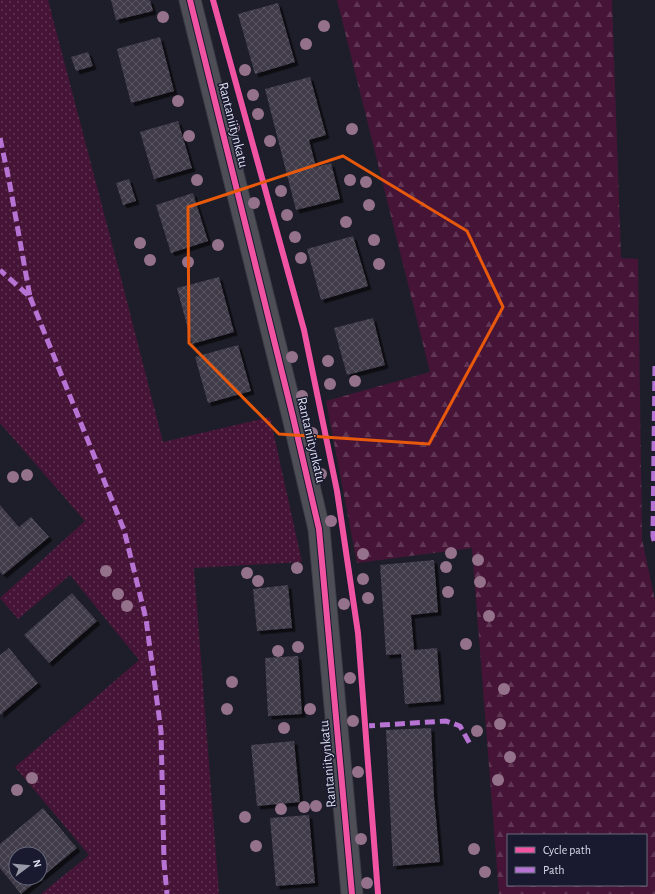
<svg xmlns="http://www.w3.org/2000/svg" width="655" height="894" font-family="'Alegreya Sans',sans-serif">
<style>
.grass{fill:url(#grass-dots)}
.forest{fill:url(#forest-firs);fill-rule:evenodd}
.building{fill:url(#building-cross-hatch);fill-rule:evenodd;filter:url(#shadow)}
.lines{fill:none;stroke-linecap:round;stroke-linejoin:round}
.street-casing{stroke:#3b3b45;stroke-width:23}
.street{stroke:#4e4e57;stroke-width:21}
.quiet{stroke:#b673d3;stroke-width:5;stroke-dasharray:10 5;stroke-linecap:butt}
.cycleway-casing{stroke:#191a2f;stroke-width:8}
.cycleway{stroke:#f153a3;stroke-width:6}
.tree{fill:#95728b}
.marked{fill:none;stroke:#e8590c;stroke-width:3;stroke-linejoin:round}
.labels{text-anchor:middle;dominant-baseline:central;stroke-width:3;stroke-linejoin:round;paint-order:stroke}
.street-label{font-size:14px;fill:#dbddeb;stroke:#191a2f}
</style>
<defs>
<pattern id="grass-dots" width="8" height="8" patternUnits="userSpaceOnUse"><rect width="8" height="8" fill="#461437"/><path d="M2 2h.1M6 6h.1" fill="none" stroke="#603654" stroke-width="1.8" stroke-linecap="round"/></pattern>
<pattern id="forest-firs" width="22" height="20" patternUnits="userSpaceOnUse"><rect width="22" height="20" fill="#461437"/><path d="M5 1l3.5 6h-7zM16 11l3.5 6h-7z" fill="#603654"/></pattern>
<pattern id="building-cross-hatch" width="8" height="8" patternUnits="userSpaceOnUse"><rect width="8" height="8" fill="#403a4a"/><path d="M0 0l8 8M0 8l8-8" fill="none" stroke="#5b5664"/></pattern>
<filter id="shadow"><feDropShadow dx="3.5" dy="3.5" stdDeviation="0" flood-color="#0009"/></filter>
</defs>
<rect width="100%" height="100%" fill="#1e1e2a"/>
<!-- grass -->
<path class="grass" d="M0,0H48L122,282L163,442L270,417L302,562L194,568L219,894H41L89,855L15,767L139,660L70,575L18,619L0,598L85,521L0,423Z"/>
<!-- forest -->
<path class="forest" d="M337,0H612L621,258L638,259L642,539L655,600V894H499L472,548L357,563L326,401L430,372ZM508,835H646V885H508Z"/>
<!-- building -->
<path class="building" d="M111,0H150L153,11L116,20Z
M278,3L295,62L255,74L238,14Z
M160,37L174,91L131,103L117,49Z
M88,52L93,66L76,71L71,57Z
M310,77L326,135L309,140L316,167L331,163L340,199L296,210L265,89Z
M178,121L192,168L154,179L140,132Z
M129,179L136,201L123,205L116,183Z
M193,193L208,241L171,253L156,205Z
M353,236L368,286L321,300L307,249Z
M219,277L234,332L192,344L177,288Z
M373,318L385,365L347,375L334,328Z
M238,345L251,391L208,403L195,357Z
M0,505L19,527L31,517L49,537L3,575L0,572Z
M434,560L438,612L411,615L414,650L437,648L441,701L405,704L401,654L386,655L380,565Z
M288,585L292,628L257,631L253,589Z
M72,593L97,621L49,663L24,635Z
M9,648L38,683L0,715V655Z
M298,656L302,714L268,716L265,658Z
M431,728L434,797L440,862L393,866L386,730Z
M294,741L300,802L257,806L251,745Z
M43,808L77,848L21,894L0,868V844ZM16,854H40V878H16Z
M309,815L315,883L276,886L270,818Z"/>
<g class="lines">
<!-- street casing -->
<g class="street-casing">
<path id="street" d="M190,0L293,417L319,529L352,894"/>
</g>
<!-- street -->
<use href="#street" class="street"/>
<!-- quiet -->
<path class="quiet" d="M0,138L9,180L30,297L0,270
M30,297L124,530L146,619L161,731L164,862L167,894
M655,366L653,536L655,545
M365,726L446,721L460,726L470,744"/>
<!-- cycleway casing -->
<g class="cycleway-casing">
<path id="cycleway" d="M190,0L293,417L319,529L352,894
M213,0L304,330L337,491L358,633L378,894"/>
</g>
<!-- cycleway -->
<use href="#cycleway" class="cycleway"/>
</g>
<!-- trees -->
<g class="tree">
<circle cx="163" cy="17" r="6"/>
<circle cx="324" cy="26" r="6"/>
<circle cx="306" cy="44" r="6"/>
<circle cx="245" cy="70" r="6"/>
<circle cx="253" cy="95" r="6"/>
<circle cx="178" cy="101" r="6"/>
<circle cx="258" cy="114" r="6"/>
<circle cx="234" cy="128" r="6"/>
<circle cx="352" cy="129" r="6"/>
<circle cx="189" cy="136" r="6"/>
<circle cx="270" cy="141" r="6"/>
<circle cx="197" cy="180" r="6"/>
<circle cx="350" cy="180" r="6"/>
<circle cx="366" cy="182" r="6"/>
<circle cx="281" cy="191" r="6"/>
<circle cx="254" cy="203" r="6"/>
<circle cx="369" cy="205" r="6"/>
<circle cx="287" cy="215" r="6"/>
<circle cx="346" cy="222" r="6"/>
<circle cx="295" cy="237" r="6"/>
<circle cx="374" cy="240" r="6"/>
<circle cx="140" cy="243" r="6"/>
<circle cx="218" cy="245" r="6"/>
<circle cx="301" cy="258" r="6"/>
<circle cx="150" cy="260" r="6"/>
<circle cx="188" cy="262" r="6"/>
<circle cx="379" cy="264" r="6"/>
<circle cx="292" cy="357" r="6"/>
<circle cx="328" cy="361" r="6"/>
<circle cx="355" cy="381" r="6"/>
<circle cx="330" cy="384" r="6"/>
<circle cx="302" cy="396" r="6"/>
<circle cx="312" cy="433" r="6"/>
<circle cx="321" cy="474" r="6"/>
<circle cx="27" cy="475" r="6"/>
<circle cx="13" cy="477" r="6"/>
<circle cx="331" cy="521" r="6"/>
<circle cx="451" cy="553" r="6"/>
<circle cx="363" cy="554" r="6"/>
<circle cx="478" cy="560" r="6"/>
<circle cx="446" cy="567" r="6"/>
<circle cx="297" cy="568" r="6"/>
<circle cx="106" cy="571" r="6"/>
<circle cx="247" cy="573" r="6"/>
<circle cx="363" cy="579" r="6"/>
<circle cx="258" cy="581" r="6"/>
<circle cx="480" cy="582" r="6"/>
<circle cx="448" cy="592" r="6"/>
<circle cx="118" cy="594" r="6"/>
<circle cx="368" cy="598" r="6"/>
<circle cx="344" cy="604" r="6"/>
<circle cx="127" cy="606" r="6"/>
<circle cx="489" cy="616" r="6"/>
<circle cx="466" cy="644" r="6"/>
<circle cx="298" cy="647" r="6"/>
<circle cx="278" cy="651" r="6"/>
<circle cx="350" cy="678" r="6"/>
<circle cx="232" cy="682" r="6"/>
<circle cx="504" cy="689" r="6"/>
<circle cx="227" cy="709" r="6"/>
<circle cx="310" cy="709" r="6"/>
<circle cx="353" cy="721" r="6"/>
<circle cx="500" cy="724" r="6"/>
<circle cx="284" cy="728" r="6"/>
<circle cx="477" cy="731" r="6"/>
<circle cx="510" cy="757" r="6"/>
<circle cx="358" cy="772" r="6"/>
<circle cx="32" cy="778" r="6"/>
<circle cx="498" cy="780" r="6"/>
<circle cx="17" cy="790" r="6"/>
<circle cx="316" cy="806" r="6"/>
<circle cx="304" cy="807" r="6"/>
<circle cx="281" cy="809" r="6"/>
<circle cx="245" cy="817" r="6"/>
<circle cx="361" cy="839" r="6"/>
<circle cx="256" cy="846" r="6"/>
<circle cx="474" cy="849" r="6"/>
<circle cx="485" cy="872" r="6"/>
<circle cx="367" cy="883" r="6"/>
</g>
<!-- marked area -->
<path class="marked" d="M343,156L467,231L503,307L429,444L279,434L189,343L188,207Z"/>
<g class="labels">
<!-- street labels -->
<g class="street-label">
<text transform="translate(233 125) rotate(76)">Rantaniitynkatu</text>
<text transform="translate(311 440) rotate(77)">Rantaniitynkatu</text>
<text transform="translate(328 764) rotate(-95)">Rantaniitynkatu</text>
</g>
</g>
<!-- legend -->
<rect x="507" y="834" width="140" height="52" fill="#191a2f" stroke="#67687a"/>
<rect x="515" y="847" width="20" height="6" fill="#f153a3" stroke="#67687a"/>
<text x="543" y="854" font-size="12" fill="#dbddeb">Cycle path</text>
<rect x="515" y="867" width="20" height="6" fill="#b673d3" stroke="#67687a"/>
<text x="543" y="874" font-size="12" fill="#dbddeb">Path</text>
<!-- north arrow -->
<g transform="translate(28 866) rotate(74)"><circle r="19" fill="#191a2f" stroke="#67687a"/>
<path d="M0-3L7 15L0 10L-7 15Z" fill="#999aa7"/>
<text y="-6" font-size="11" font-weight="bold" text-anchor="middle" fill="#dbddeb">N</text>
</g>
</svg>
